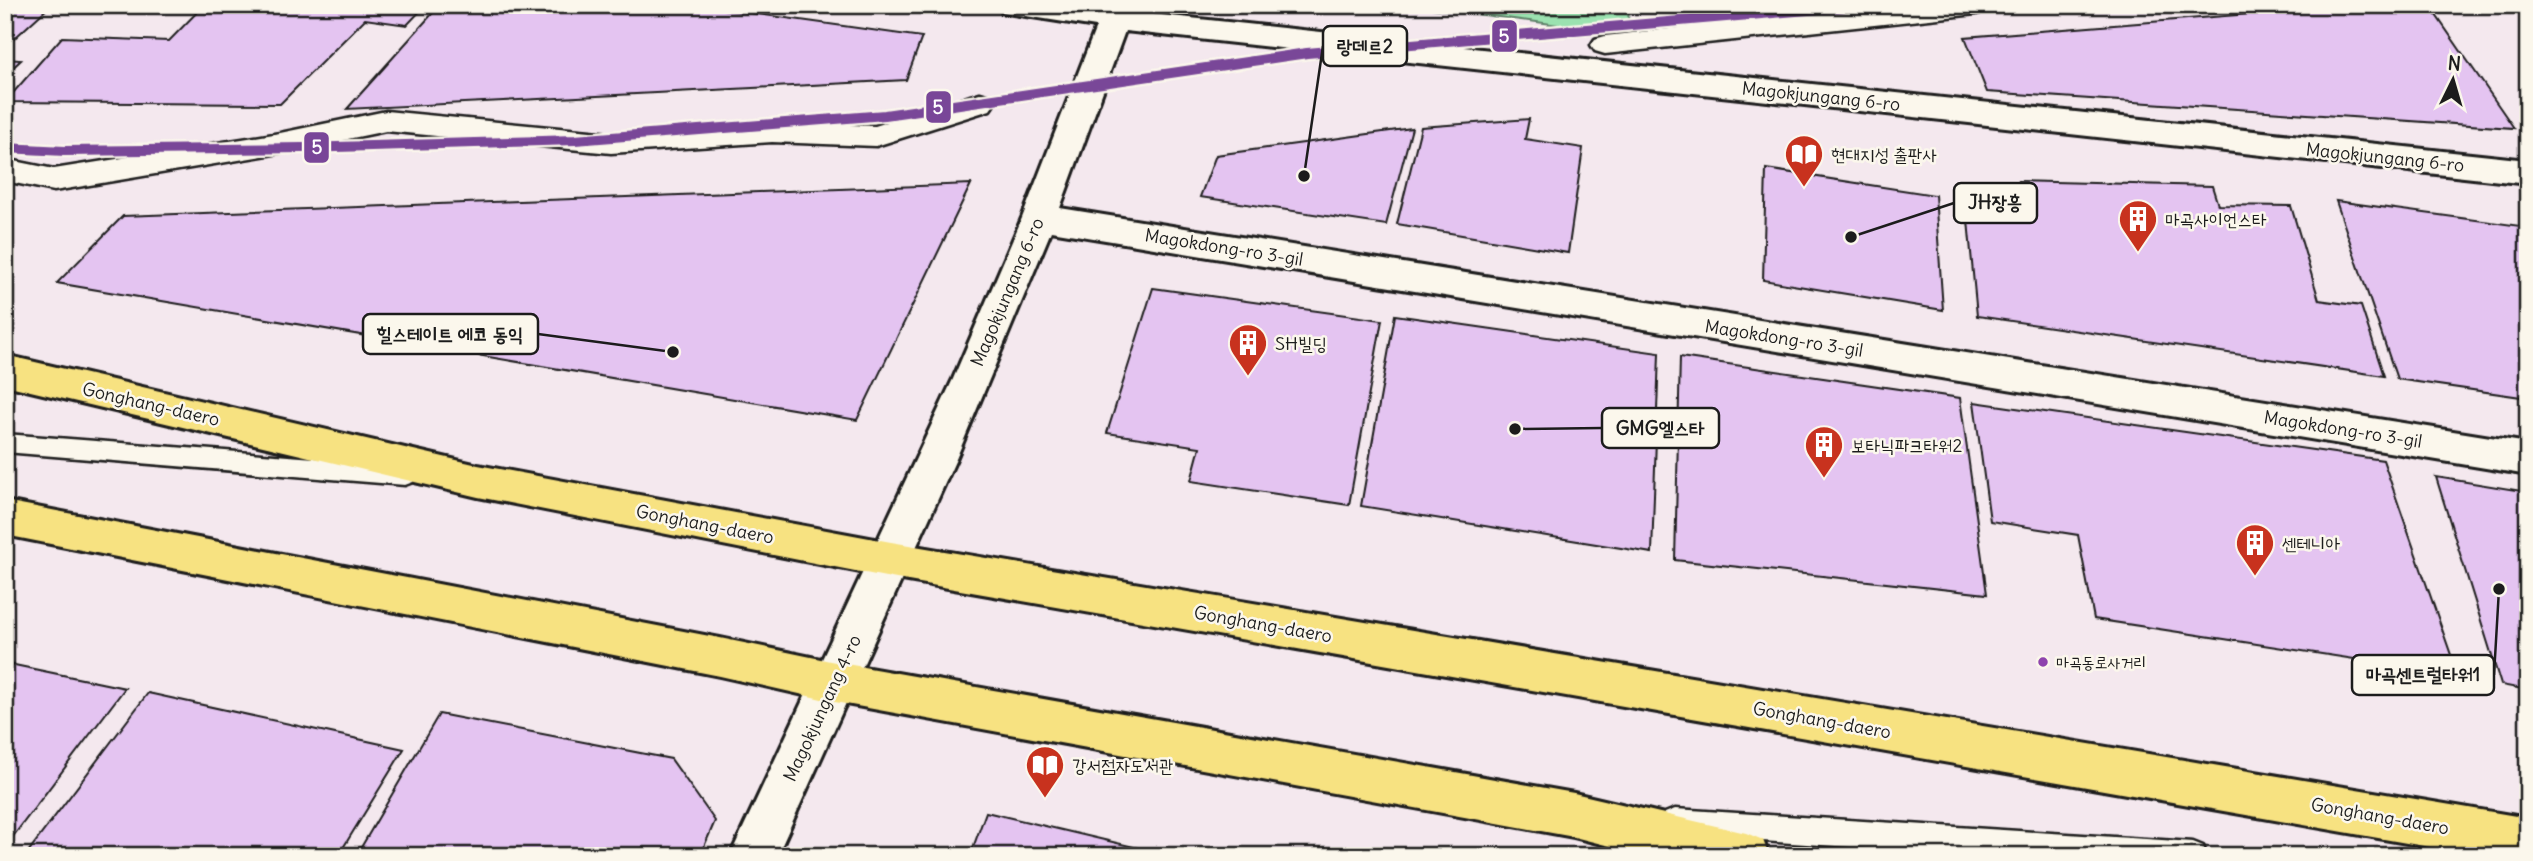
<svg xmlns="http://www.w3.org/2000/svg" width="2533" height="861" font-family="Delius,'Poor Story',sans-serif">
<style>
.green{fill:#9be2b0;stroke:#5c7f66;stroke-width:2}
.building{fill:#e4c4f1;stroke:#1c1c1c;stroke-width:2}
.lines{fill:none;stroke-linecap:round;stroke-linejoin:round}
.service-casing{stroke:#1c1c1c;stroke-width:5}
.pedestrian-casing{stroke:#1c1c1c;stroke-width:5}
.tertiary-casing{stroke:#1c1c1c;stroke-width:6}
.primary-casing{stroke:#1c1c1c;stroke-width:6}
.service{fill:#fbf7ec;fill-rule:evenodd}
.pedestrian{fill:#fbf7ec;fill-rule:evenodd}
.tertiary{fill:#fbf7ec;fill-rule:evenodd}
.primary{fill:#f7e281;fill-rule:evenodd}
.metro-1-casing{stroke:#fbf7ec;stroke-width:15}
.metro-1{stroke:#794698;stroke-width:10}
.bus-dot{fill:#8e44ad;stroke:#fbf7ec;stroke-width:2.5}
.labels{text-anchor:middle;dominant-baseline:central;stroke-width:5;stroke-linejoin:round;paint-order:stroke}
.bus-label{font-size:16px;fill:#1c1c1c;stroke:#fbf7ec;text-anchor:start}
.street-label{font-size:18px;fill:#1c1c1c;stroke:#fbf7ec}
.poi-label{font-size:18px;fill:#1c1c1c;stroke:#fbf7ec;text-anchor:start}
.leader{fill:none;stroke:#1c1c1c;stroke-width:2.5}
.callout-dot{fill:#1c1c1c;stroke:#fbf7ec;stroke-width:2.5}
.callout{fill:#fbf7ec;stroke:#1c1c1c;stroke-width:2.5}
.callout-label{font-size:19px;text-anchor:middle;font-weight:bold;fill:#1c1c1c}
.line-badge{stroke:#fbf7ec;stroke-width:2.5}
.badge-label{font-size:19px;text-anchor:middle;font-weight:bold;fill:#fff}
</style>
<rect width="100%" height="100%" fill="#f4e8ee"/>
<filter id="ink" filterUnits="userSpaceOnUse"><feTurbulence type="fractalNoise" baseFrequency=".0143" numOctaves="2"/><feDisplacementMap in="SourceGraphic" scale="14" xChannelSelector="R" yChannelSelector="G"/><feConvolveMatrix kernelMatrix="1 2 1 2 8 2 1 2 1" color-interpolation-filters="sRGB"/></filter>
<g filter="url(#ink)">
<!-- green -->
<path class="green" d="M1409,5H1630L1626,34Z"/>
<!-- building -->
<path class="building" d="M5,5H51L5,47Z
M204,5H426L407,25L365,19L280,104L5,102L62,37L169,41Z
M440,5H694L922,37L906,80L347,109Z
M2362,5H2429L2514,128L1987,92L1965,37Z
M5,59L21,60L5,75Z
M1529,119L1525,139L1583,148L1568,253L1397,224L1421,127Z
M1412,128L1386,225L1200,197L1216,155Z
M1766,169L1935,195L1943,310L1763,280Z
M2019,181L2212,186L2218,205L2291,206L2319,300L2361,306L2384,376L1977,316L1966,199L2025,201Z
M971,184L857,420L57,283L123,216Z
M2336,201L2528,227V398L2397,379Z
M1153,288L1382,320L1349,505L1191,481L1200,447L1107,433Z
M1395,315L1659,353L1652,553L1361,506Z
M1680,357L1960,398L1987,594L1675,560Z
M1974,402L2383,460L2458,675L2094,619L2078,535L1990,521Z
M2436,477L2528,492V690L2501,685Z
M5,663L125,688L5,847Z
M148,693L404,749L338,856H25Z
M439,714L671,759L715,821L700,856H356Z
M986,812L1172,856H970Z"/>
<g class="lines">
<!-- service casing -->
<g class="service-casing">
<path id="service" d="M5,434L405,465L413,468L417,475L413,482L405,485L5,452Z
M1675,809L2193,842L2203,846L2207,856H1982L1675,835L1665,831L1661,822L1665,813Z"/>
</g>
<!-- pedestrian casing -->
<g class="pedestrian-casing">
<path id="pedestrian" d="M1893,5H1989L1986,11L1976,14L1605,54L1595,51L1591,45L1595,39L1605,36Z
M980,93L990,96L995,103L990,110L876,146L772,142L611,153L386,131L280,153L54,191L5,181V159L54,169L280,133L386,111L611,133L772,122L875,126Z"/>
</g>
<!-- tertiary casing -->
<g class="tertiary-casing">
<path id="tertiary" d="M998,5H1079L1104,9L1106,5H1136L1133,12L2528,160V184L1125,31L1060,208L2528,443V475L1051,231L956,459L777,856H730L953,379L1022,218L1096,27L1013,14L1002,12Z"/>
</g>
<!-- primary casing -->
<g class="primary-casing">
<path id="primary" d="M5,355L478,465L891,542L2528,818V856H2481L891,578L478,497L5,385Z
M5,501L720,638L835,662L1574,793L1746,833L1763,840L1769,856H1649L1574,837L835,702L720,676L5,535Z"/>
</g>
<!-- service -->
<use href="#service" class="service"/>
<!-- pedestrian -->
<use href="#pedestrian" class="pedestrian"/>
<!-- tertiary -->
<use href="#tertiary" class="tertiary"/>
<!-- primary -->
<use href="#primary" class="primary"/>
<!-- metro-1 casing -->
<g class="metro-1-casing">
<path id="metro-1" d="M5,148L65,151L302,148L575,140L885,115L1307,53L1867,5"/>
</g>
<!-- metro-1 -->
<use href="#metro-1" class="metro-1"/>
</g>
</g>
<!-- icons -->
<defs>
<g id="library-pin" transform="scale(2.0125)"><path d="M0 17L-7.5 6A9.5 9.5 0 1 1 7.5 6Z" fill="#c8321e" stroke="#fbf7ec"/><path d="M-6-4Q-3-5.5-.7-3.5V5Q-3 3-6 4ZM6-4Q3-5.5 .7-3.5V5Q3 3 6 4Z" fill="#fff"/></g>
<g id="building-pin" transform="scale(2.0125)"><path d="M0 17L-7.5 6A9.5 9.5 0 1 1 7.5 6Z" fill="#c8321e" stroke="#fbf7ec"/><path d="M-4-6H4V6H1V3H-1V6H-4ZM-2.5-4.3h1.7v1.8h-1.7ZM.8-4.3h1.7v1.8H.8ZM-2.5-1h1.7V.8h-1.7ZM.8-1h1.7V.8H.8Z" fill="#fff"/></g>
</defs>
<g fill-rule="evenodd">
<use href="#library-pin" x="1804" y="154"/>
<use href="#building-pin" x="2138" y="219"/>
<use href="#building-pin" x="1248" y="343"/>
<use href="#building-pin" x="1824" y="445"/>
<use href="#building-pin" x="2255" y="543"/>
<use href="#library-pin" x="1045" y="765"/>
</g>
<!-- markers -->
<circle class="bus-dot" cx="2043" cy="662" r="6"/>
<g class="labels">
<!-- bus labels -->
<g class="bus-label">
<text x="2056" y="662">마곡동로사거리</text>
</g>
<!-- street labels -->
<g class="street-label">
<text transform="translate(1821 96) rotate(6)">Magokjungang 6-ro</text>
<text transform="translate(2385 157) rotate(6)">Magokjungang 6-ro</text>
<text transform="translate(1224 247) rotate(9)">Magokdong-ro 3-gil</text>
<text transform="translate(1007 292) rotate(-67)">Magokjungang 6-ro</text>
<text transform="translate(1784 338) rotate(9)">Magokdong-ro 3-gil</text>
<text transform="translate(151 404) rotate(13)">Gonghang-daero</text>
<text transform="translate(2343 429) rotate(9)">Magokdong-ro 3-gil</text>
<text transform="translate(705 524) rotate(11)">Gonghang-daero</text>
<text transform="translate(1263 624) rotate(10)">Gonghang-daero</text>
<text transform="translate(822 708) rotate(-65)">Magokjungang 4-ro</text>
<text transform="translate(1822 720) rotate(10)">Gonghang-daero</text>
<text transform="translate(2380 816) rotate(10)">Gonghang-daero</text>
</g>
<!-- poi labels -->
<g class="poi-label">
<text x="1831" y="154">현대지성 출판사</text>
<text x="2165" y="219">마곡사이언스타</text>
<text x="1275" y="343">SH빌딩</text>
<text x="1851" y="445">보타닉파크타워2</text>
<text x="2282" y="543">센테니아</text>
<text x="1072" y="765">강서점자도서관</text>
</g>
</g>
<!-- callouts -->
<path class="leader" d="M1304 176L1323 46M1851 237L1954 203M673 352L538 334M1515 429L1602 428M2499 589L2494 675"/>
<g class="callout-dot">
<circle cx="1304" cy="176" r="7"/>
<circle cx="1851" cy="237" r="7"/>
<circle cx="673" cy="352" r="7"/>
<circle cx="1515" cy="429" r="7"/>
<circle cx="2499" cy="589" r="7"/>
</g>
<g class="callout">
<rect x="1323" y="26" width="84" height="40" rx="7"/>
<rect x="1954" y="183" width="83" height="40" rx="7"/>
<rect x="363" y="314" width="175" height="40" rx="7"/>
<rect x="1602" y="408" width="117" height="40" rx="7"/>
<rect x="2352" y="655" width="142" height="40" rx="7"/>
</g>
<g class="callout-label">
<text x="1365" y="53">랑데르2</text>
<text x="1995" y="209">JH장흥</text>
<text x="450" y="341">힐스테이트 에코 동익</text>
<text x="1660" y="435">GMG엘스타</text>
<text x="2423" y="681">마곡센트럴타워1</text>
</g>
<g class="line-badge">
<rect x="1491" y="19" width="27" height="34" rx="7" fill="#794698"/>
<rect x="925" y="90" width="27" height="34" rx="7" fill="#794698"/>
<rect x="303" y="131" width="27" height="33" rx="7" fill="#794698"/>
</g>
<g class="badge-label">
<text x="1504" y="43">5</text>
<text x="938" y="114">5</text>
<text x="317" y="154">5</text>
</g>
<!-- margin -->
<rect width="2533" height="861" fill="none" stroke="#fbf7ec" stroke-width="28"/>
<rect x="14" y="14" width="2505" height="833" fill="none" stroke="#1c1c1c" stroke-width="2.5" filter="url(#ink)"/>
<!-- north arrow -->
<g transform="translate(2453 80) rotate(5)" stroke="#fbf7ec" stroke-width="5" paint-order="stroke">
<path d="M0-5L12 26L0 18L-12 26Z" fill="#1c1c1c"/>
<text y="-10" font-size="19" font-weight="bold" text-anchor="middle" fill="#1c1c1c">N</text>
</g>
</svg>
